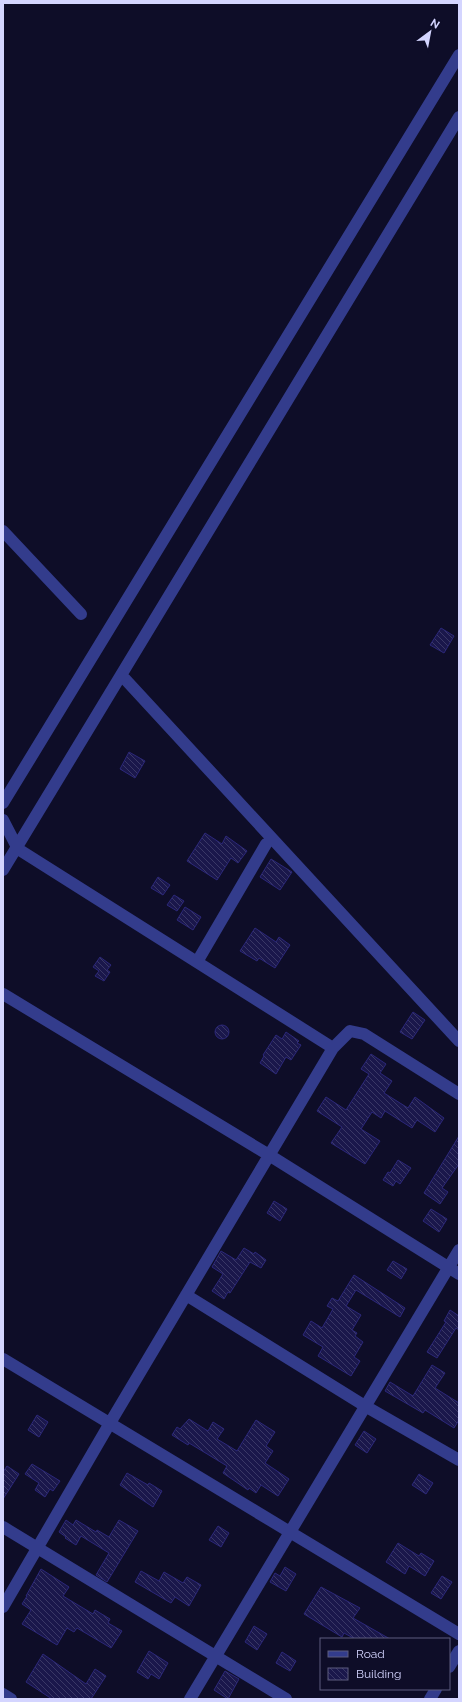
<svg xmlns="http://www.w3.org/2000/svg" width="462" height="1702" font-family="Raleway,sans-serif">
<style>
.building{fill:url(#building-back-hatch);stroke:#2b2779}
.lines{fill:none;stroke-linecap:round;stroke-linejoin:round}
.minor{stroke:#333c8c;stroke-width:12}
</style>
<defs>
<pattern id="building-back-hatch" width="6" height="6" patternUnits="userSpaceOnUse"><rect width="6" height="6" fill="#1a174b"/><path d="M-1 5l2 2M0 0l6 6M5-1l2 2" fill="none" stroke="#3a3866"/></pattern>
</defs>
<rect width="100%" height="100%" fill="#0e0d28"/>
<!-- building -->
<path class="building" d="M441,628L454,636L444,653L430,645Z
M129,752L145,761L135,778L120,769Z
M205,833L222,844L226,836L247,851L238,863L231,858L217,880L187,861Z
M271,859L292,872L280,890L260,877Z
M158,877L170,885L163,895L151,888Z
M174,895L184,901L177,911L167,905Z
M185,907L201,917L193,930L177,920Z
M255,928L276,942L279,937L290,945L275,968L259,958L257,961L240,951Z
M100,957L111,965L107,970L110,972L104,981L95,976L99,971L93,967Z
M413,1012L425,1020L412,1039L400,1032Z
M215 1032a7 7 0 1 1 14 0a7 7 0 1 1-14 0Z
M286,1032L299,1041L297,1043L301,1045L291,1060L286,1057L276,1074L260,1063L264,1056L263,1055L276,1035L282,1039Z
M371,1054L386,1064L380,1073L392,1081L384,1093L408,1108L415,1097L444,1118L435,1132L417,1120L412,1128L385,1111L381,1118L372,1112L361,1129L380,1141L365,1164L331,1143L342,1127L317,1111L326,1097L346,1110L369,1074L361,1069Z
M459,1136V1164L442,1188L448,1192L440,1204L424,1193Z
M398,1160L411,1168L400,1184L396,1181L393,1186L383,1180L388,1172L390,1173Z
M274,1201L287,1209L280,1221L267,1213Z
M431,1209L447,1219L439,1232L423,1221Z
M244,1248L254,1254L255,1252L266,1260L261,1268L250,1262L230,1293L228,1292L224,1299L212,1291L223,1274L212,1267L221,1251L236,1260Z
M393,1261L407,1269L401,1279L387,1270Z
M354,1275L405,1308L400,1317L356,1290L346,1306L361,1315L352,1330L357,1333L355,1336L363,1342L354,1357L360,1361L351,1376L318,1356L323,1347L303,1335L311,1321L322,1328L333,1309L327,1306L332,1298L338,1301Z
M450,1310L459,1316V1330L456,1328L437,1358L427,1352L446,1322L444,1321Z
M432,1365L445,1373L435,1388L459,1403V1420L454,1428L425,1410L423,1413L385,1391L390,1382L413,1396Z
M37,1415L48,1422L39,1437L28,1430Z
M189,1419L208,1431L213,1422L224,1429L217,1439L237,1451L256,1420L275,1432L266,1446L273,1451L265,1463L289,1479L278,1496L261,1485L256,1493L249,1488L248,1490L223,1473L227,1466L189,1443L188,1445L172,1435L177,1427L180,1429Z
M364,1431L376,1439L367,1453L355,1445Z
M32,1464L60,1481L53,1491L50,1489L45,1497L35,1490L39,1483L25,1474Z
M7,1466L19,1474L3,1499V1472Z
M127,1473L148,1485L149,1483L162,1491L153,1507L120,1485Z
M419,1474L433,1483L426,1494L412,1485Z
M66,1520L73,1525L76,1520L96,1532L97,1530L109,1537L119,1520L138,1531L107,1582L96,1575L109,1553L81,1536L76,1545L65,1538L66,1537L59,1532Z
M218,1526L229,1533L221,1547L209,1540Z
M398,1543L419,1556L421,1553L434,1561L425,1576L409,1566L405,1574L386,1562Z
M285,1567L296,1574L286,1591L270,1582L275,1573L280,1576Z
M41,1569L69,1587L63,1596L93,1614L95,1610L110,1619L108,1623L122,1631L111,1648L77,1628L74,1632L67,1628L57,1645L22,1624L31,1610L22,1604L27,1596H26Z
M141,1571L159,1581L164,1572L183,1583L187,1577L201,1585L189,1606L175,1597L171,1603L135,1582Z
M442,1576L452,1582L441,1599L431,1593Z
M321,1587L360,1608L353,1618L390,1639H355L344,1633L342,1637L304,1614Z
M254,1626L267,1634L257,1650L245,1642Z
M149,1651L168,1663L159,1679L151,1674L148,1679L137,1672Z
M282,1652L296,1661L290,1671L276,1663Z
M43,1654L86,1684L95,1669L106,1676L91,1699H52L26,1682Z
M225,1671L239,1679L228,1699L214,1690Z"/>
<g class="lines">
<!-- minor -->
<path class="minor" d="M3,531L81,614
M125,679L459,1041
M3,803L459,55
M3,820L18,849L333,1048
M3,870L459,117
M197,962L266,844
M3,994L269,1155L459,1274
M186,1295L365,1406L459,1460
M3,1359L459,1634
M3,1527L286,1699
M3,1607L110,1423L333,1048L350,1031L364,1034L459,1094
M449,1667L459,1651
M3,1694L11,1699
M190,1699L459,1250
M430,1699L436,1689"/>
</g>
<!-- border -->
<rect width="462" height="1702" fill="none" stroke="#d4d5ff" stroke-width="8"/>
<!-- legend -->
<rect x="320" y="1638" width="130" height="52" fill="#0e0d28" stroke="#5d5d7e"/>
<rect x="328" y="1651" width="20" height="6" fill="#333c8c" stroke="#5d5d7e"/>
<text x="356" y="1658" font-size="12" fill="#d4d5ff">Road</text>
<rect x="328" y="1668" width="20" height="12" fill="url(#building-back-hatch)" stroke="#5d5d7e"/>
<text x="356" y="1678" font-size="12" fill="#d4d5ff">Building</text>
<!-- north arrow -->
<g transform="translate(430 32) rotate(32)" stroke="#0e0d28" stroke-width="3" paint-order="stroke">
<path d="M0-3L7 15L0 10L-7 15Z" fill="#d4d5ff"/>
<text y="-6" font-size="11" font-weight="bold" text-anchor="middle" fill="#d4d5ff">N</text>
</g>
</svg>
